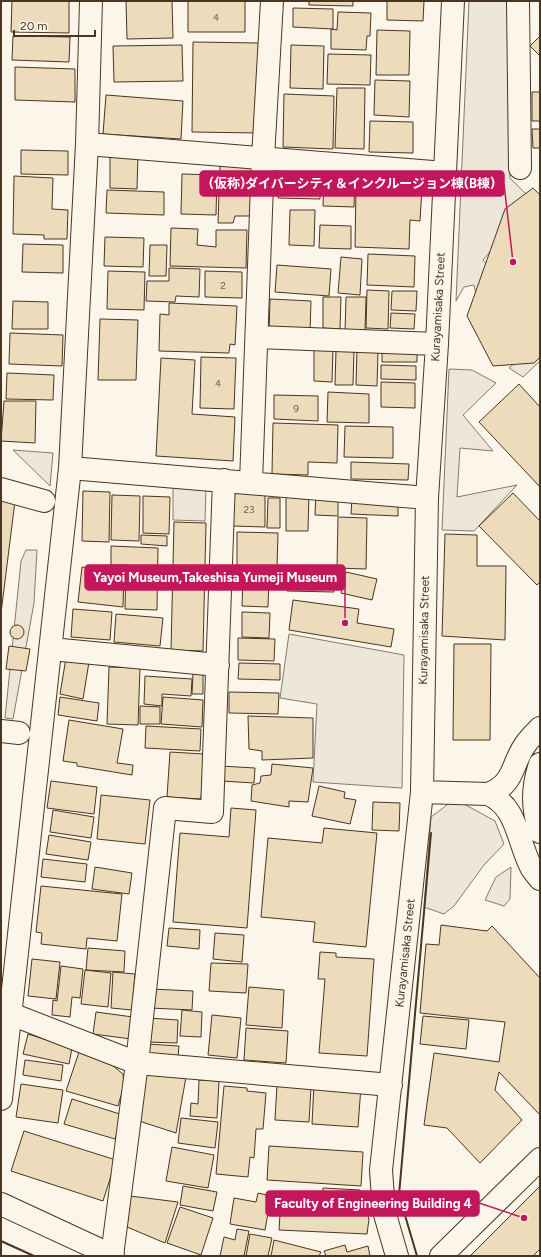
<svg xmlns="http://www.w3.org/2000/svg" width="541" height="1257" font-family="Figtree,'Noto Sans JP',sans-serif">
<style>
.green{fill:#ede6d9;stroke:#887966}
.parking{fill:#ede7d9;stroke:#887966}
.building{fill:#ecdcbc;stroke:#4a3520}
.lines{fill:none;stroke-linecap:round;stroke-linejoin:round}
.minor-casing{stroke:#4a3520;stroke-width:24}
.major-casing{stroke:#4a3520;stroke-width:24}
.minor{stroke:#fbf6e9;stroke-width:22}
.major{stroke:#fbf6e9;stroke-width:22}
.wall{stroke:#4a3520;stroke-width:2}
.labels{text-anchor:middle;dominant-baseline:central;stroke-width:3;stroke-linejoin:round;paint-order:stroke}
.number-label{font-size:10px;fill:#725f47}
.street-label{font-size:12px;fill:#4a3520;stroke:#fbf6e9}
.leader{fill:none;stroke:#c2185b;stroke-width:1.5}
.callout-dot{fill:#c2185b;stroke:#fbf6e9;stroke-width:1.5}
.callout{fill:#c2185b;stroke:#c2185b;stroke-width:1.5}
.callout-label{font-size:13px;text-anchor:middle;font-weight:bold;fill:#fff}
</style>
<rect width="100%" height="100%" fill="#fbf6e9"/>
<!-- green -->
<path class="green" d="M469,1H515L510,178L533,201L483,260L497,275L476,295L474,285L464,287L456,301Z
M540,295V361L523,377L509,368L529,351Z
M449,369L472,370L496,383L463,415L493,451L460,448L457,497L517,485L474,531L442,530Z
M13,450L53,453L50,486Z
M26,550H37L34,603L13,719L5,718L21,561Z
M455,799L495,821L504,844L484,865L454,906L444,914L424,907L431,817Z
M511,867L510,899L504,906L485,900L496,877Z"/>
<!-- parking -->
<path class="parking" d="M173,486L206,487L205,521L173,520Z
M289,634L404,655L402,788L313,782L317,704L280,698Z"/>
<!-- building -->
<path class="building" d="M12,1H69V33L11,32Z
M126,1H172L173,38L127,39Z
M188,1H245V32H188Z
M309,1H353V6L309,5Z
M387,1H424L423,21L387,20Z
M293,8L333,9V29L293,27Z
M338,12L371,13L370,36H367L366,50L331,49V29L337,30Z
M377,30L410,31L409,75H376Z
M13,36L70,37L69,62L12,60Z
M540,36V56L530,46Z
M193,42L259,43V133L192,132Z
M182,45L183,81L114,82L113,46Z
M291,45L324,46L323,89L290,88Z
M328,54L371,55L370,85L327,84Z
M15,67L75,69V102L15,100Z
M375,80L410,81L409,117L374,115Z
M337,88H365L364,149L335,148Z
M532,92H540V121H532Z
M284,94L334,96L333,149L283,147Z
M106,95L183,101L181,139L103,134Z
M370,121L413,122V153L369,152Z
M532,129H540V148H533Z
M21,150L68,151V175L21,174Z
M110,154L138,155L137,189L110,188Z
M220,164L253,165L252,216H235L233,223H218Z
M279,169L320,170V199L278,198Z
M182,174L217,175L216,215L181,214Z
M324,174L355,175L354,207L323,206Z
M369,175L381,176L383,180L398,182V186L422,187L420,221L410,220L409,249L355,247L356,188H369Z
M14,176L53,178L52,209L68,210L67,239H44V235L13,234Z
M533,188L540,195V357L534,363L493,366L467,316L505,209Z
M107,190L164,192V215L106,213Z
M290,210H315L314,246L289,245Z
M320,225L351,226V249L319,248Z
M171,228L198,229L197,245L216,247V230H247L246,268L170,266Z
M105,237L144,238L143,267L104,266Z
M23,244L63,245V273L22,272Z
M150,245H167L166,276H149Z
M368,254L415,256L414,287L367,285Z
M341,257L362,259L360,295L338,293Z
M277,265L331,269L329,296L275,292Z
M169,268L200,269L199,297L176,296L175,302L146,301L147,281H169Z
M108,271L145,272L144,310L107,309Z
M205,271L242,272V298L205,297Z
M367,290L389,291L388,329L366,328Z
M392,291H417L416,311L391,310Z
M323,297H341L340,329L323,328Z
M346,297H366L365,333H345Z
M270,299L311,301L310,332L269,331Z
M13,301L48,302V329H12Z
M169,303L237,306L235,345L230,344L229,353L159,351L160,314L169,315Z
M391,313L415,314L414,329L390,328Z
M100,319L138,320L136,380H98Z
M10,333L63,335L62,366L9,364Z
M314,349H333L332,382L314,381Z
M357,349L378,350L377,386L356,385Z
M336,350L354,351L353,385H335Z
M382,352L417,353V362H382Z
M201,357L236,358L234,409L200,408Z
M161,358L195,360L192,414L235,417L233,461L156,456Z
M381,365L416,366V380L381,379Z
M7,373L54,375L53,400L6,399Z
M381,382L415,383V408L381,407Z
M519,384L540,407V487L479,422Z
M328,392L369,394V423L327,422Z
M274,395L318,396V421L274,419Z
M4,401H36L35,443L1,441Z
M273,423L338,425L337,463L308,462V475L272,474Z
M345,426L393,427V458L344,457Z
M351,462L409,464L408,480L351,479Z
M83,491L110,492L109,542L82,541Z
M286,491L309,492L308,531H286Z
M316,491L338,492V516L315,515Z
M234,492H265V527L233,526Z
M513,493L540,521V582L537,585L479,526Z
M112,495L140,496L139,541L111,540Z
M143,496L170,497L169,534L143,533Z
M352,497L398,498V516L351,514Z
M268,498H280V528H267Z
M1,499L15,501L1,613Z
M338,517L367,518L366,569L337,568Z
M174,522L206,523L203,651L171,650Z
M237,532L278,533L277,567L237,566Z
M445,534L477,535V566H506L505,640L442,636Z
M141,535L167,536V546L141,544Z
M111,546L158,548L157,610L125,609L126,565H111Z
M288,566L334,567V592L287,591Z
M82,567L124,571L123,607L78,602Z
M346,572L377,579L372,600L341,593Z
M243,578H269L268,607L242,606Z
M293,600L359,609L357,623L394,629L391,647L289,630Z
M73,609L112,612L110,640L71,637Z
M242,612L270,613L269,638L242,637Z
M116,614L163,618L160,646L114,642Z
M10 632a7 7 0 1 1 14 0a7 7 0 1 1-14 0Z
M238,638L275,639L274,661L238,660Z
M454,644H491L490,740H453Z
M9,646L30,649L26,671L6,669Z
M66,658L89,662L83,699L60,694Z
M239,663L280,664V680L238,679Z
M109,667L140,668L138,725L107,724Z
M193,673L203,674V694H192Z
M145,676L192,679L191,696L162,694V706L144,704Z
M229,692L279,693L278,714L229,713Z
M60,697L99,703L97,721L58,715Z
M163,697L203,700L202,727L161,724Z
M140,706L160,707V724H140Z
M248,716L313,718V758L262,760V751L249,749Z
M69,720L123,729L117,763L133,765L132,775L77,766V763L63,761Z
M146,726L201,729L200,751L145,748Z
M170,752L204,754L201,799L167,797Z
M272,764L313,768L308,802L289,801V807L251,801L252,785L260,783L261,776L271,775Z
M221,766L255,768L254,783L221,781Z
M51,781L97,787L94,814L47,808Z
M319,786L345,792L344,798L356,800L350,824L312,816Z
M101,795L150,800L145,844L97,839Z
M373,802L400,803L399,831L372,830Z
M231,808L256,810L247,928L173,922L180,833L229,837Z
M53,810L94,817L91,838L50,832Z
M324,828L377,833L366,947L313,942L315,922L261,917L268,838L322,843Z
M49,835L91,842L88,860L46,854Z
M43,859L87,864L85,882L41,877Z
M95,867L132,873L129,894L92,889Z
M41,886L122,894L117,941L87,938L86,949L41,944L42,933L36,932Z
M441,925L487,931L492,926L540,978V1115L499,1072L495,1090L522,1120L480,1163L447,1128L424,1125L434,1053L499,1062L505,1022L420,1013L426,944L439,945Z
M169,928L200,930L199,949L167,946Z
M215,933L244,935L242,962L213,959Z
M88,948L125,951L124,972L86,970Z
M320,952L336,953V957L374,959L367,1056L319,1053L325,979H318Z
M32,959L60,962L56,999L28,996Z
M211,963L248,964L246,993L209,991Z
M61,966L83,969L80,998L72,997L70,1017L52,1015L53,1000L57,1001Z
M85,970L111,973L108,1007L81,1004Z
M113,972L135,974L132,1010L111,1008Z
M249,987L284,990L282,1028L246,1025Z
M151,989L193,991L192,1010L150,1008Z
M182,1010L202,1012L201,1037L180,1036Z
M96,1012L133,1017L131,1039L93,1034Z
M212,1015L241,1018L237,1058L208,1055Z
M423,1016L469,1020L466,1049L420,1044Z
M148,1018L178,1020L177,1043L147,1042Z
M246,1028L288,1031L286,1063L244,1060Z
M28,1034L72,1048L69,1064L23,1054Z
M147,1044L179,1046L178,1057L146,1055Z
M79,1052L112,1065L123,1074L124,1085L118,1106L66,1091Z
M25,1060L63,1065L61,1081L23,1075Z
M142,1073L186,1077L176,1133L136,1120Z
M199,1080L219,1081L217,1118L190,1116L191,1103L198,1104Z
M314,1083L361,1086L358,1127L312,1124Z
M21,1084L63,1090L58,1123L16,1117Z
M277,1085L311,1087L309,1122L275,1120Z
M224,1086L247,1088V1091L266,1093L263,1129H256L254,1158L250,1157L248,1177L216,1174Z
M72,1099L123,1115L115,1139L64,1124Z
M181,1118L218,1122L215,1148L178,1143Z
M24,1131L116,1160L103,1201L11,1171Z
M269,1146L363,1152L361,1186L267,1180Z
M172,1147L214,1155L208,1188L166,1181Z
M183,1186L217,1192L213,1211L180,1205Z
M540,1186V1249L533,1256H470Z
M323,1188L360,1190L369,1219L367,1234L279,1230L281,1200L322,1201Z
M258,1193L271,1196L265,1230L230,1224L234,1198L256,1202Z
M130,1196L178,1202L165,1243L127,1227Z
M180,1207L213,1218L201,1255L167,1243Z
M237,1229L249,1231L244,1256H220L224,1237L235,1240Z
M250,1234L272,1238L268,1256H246Z
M274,1240L321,1252L319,1256H271Z
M345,1245L347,1252L368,1246L370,1256H326L324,1251Z"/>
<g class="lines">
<!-- minor casing -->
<g class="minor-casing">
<path id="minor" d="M518,1L520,168
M87,144L445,173
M257,337L437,344
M70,468L427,498
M251,482L263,158L272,1
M1,489L44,501
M51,649L218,665
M1,731L19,733
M540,764C532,788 532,808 540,832
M422,792L488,794C515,784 511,765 525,745C529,739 535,733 540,728
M488,794C517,806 518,842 531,867C533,871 537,875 540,879
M11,1014L137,1063L391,1085
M1,1099L70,468L87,144L91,1
M112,1256L137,1063L165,808L212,812L224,480
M397,1256L384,1211L381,1170L422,792L427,498L437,344L453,1
M441,1256L540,1159"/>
</g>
<!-- major casing -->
<g class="major-casing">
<path id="major" d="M1,1204L113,1256"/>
</g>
<!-- minor -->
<use href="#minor" class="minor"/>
<!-- major -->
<use href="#major" class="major"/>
<!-- wall -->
<path class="wall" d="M1,1241L34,1256
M417,1256L399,1195L431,833"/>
</g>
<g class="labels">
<!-- number labels -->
<g class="number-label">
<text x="216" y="17">4</text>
<text x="223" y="285">2</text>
<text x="218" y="383">4</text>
<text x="296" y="408">9</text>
<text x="249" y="509">23</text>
</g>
<!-- street labels -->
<g class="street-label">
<text transform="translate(438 307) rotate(-87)">Kurayamisaka Street</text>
<text transform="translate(424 630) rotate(-89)">Kurayamisaka Street</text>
<text transform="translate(405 953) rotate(-84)">Kurayamisaka Street</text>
</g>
</g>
<!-- callouts -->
<path class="leader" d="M513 262L504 184M345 623L345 578M524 1218L479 1203"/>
<g class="callout-dot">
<circle cx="513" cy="262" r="4"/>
<circle cx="345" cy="623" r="4"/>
<circle cx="524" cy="1218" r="4"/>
</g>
<g class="callout">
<rect x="200" y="171" width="304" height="25" rx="4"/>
<rect x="85" y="565" width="260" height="25" rx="4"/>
<rect x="266" y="1191" width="213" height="25" rx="4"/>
</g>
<g class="callout-label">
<text x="352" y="188">(仮称)ダイバーシティ＆インクルージョン棟(B棟)</text>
<text x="215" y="582">Yayoi Museum,Takeshisa Yumeji Museum</text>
<text x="373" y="1208">Faculty of Engineering Building 4</text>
</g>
<!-- border -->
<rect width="541" height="1257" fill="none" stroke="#4a3520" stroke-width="4"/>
<!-- scale -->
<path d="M14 30v6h81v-6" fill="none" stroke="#4a3520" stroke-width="2"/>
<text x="20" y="30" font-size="12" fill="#4a3520" stroke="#fbf6e9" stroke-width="3" paint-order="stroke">20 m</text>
</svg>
